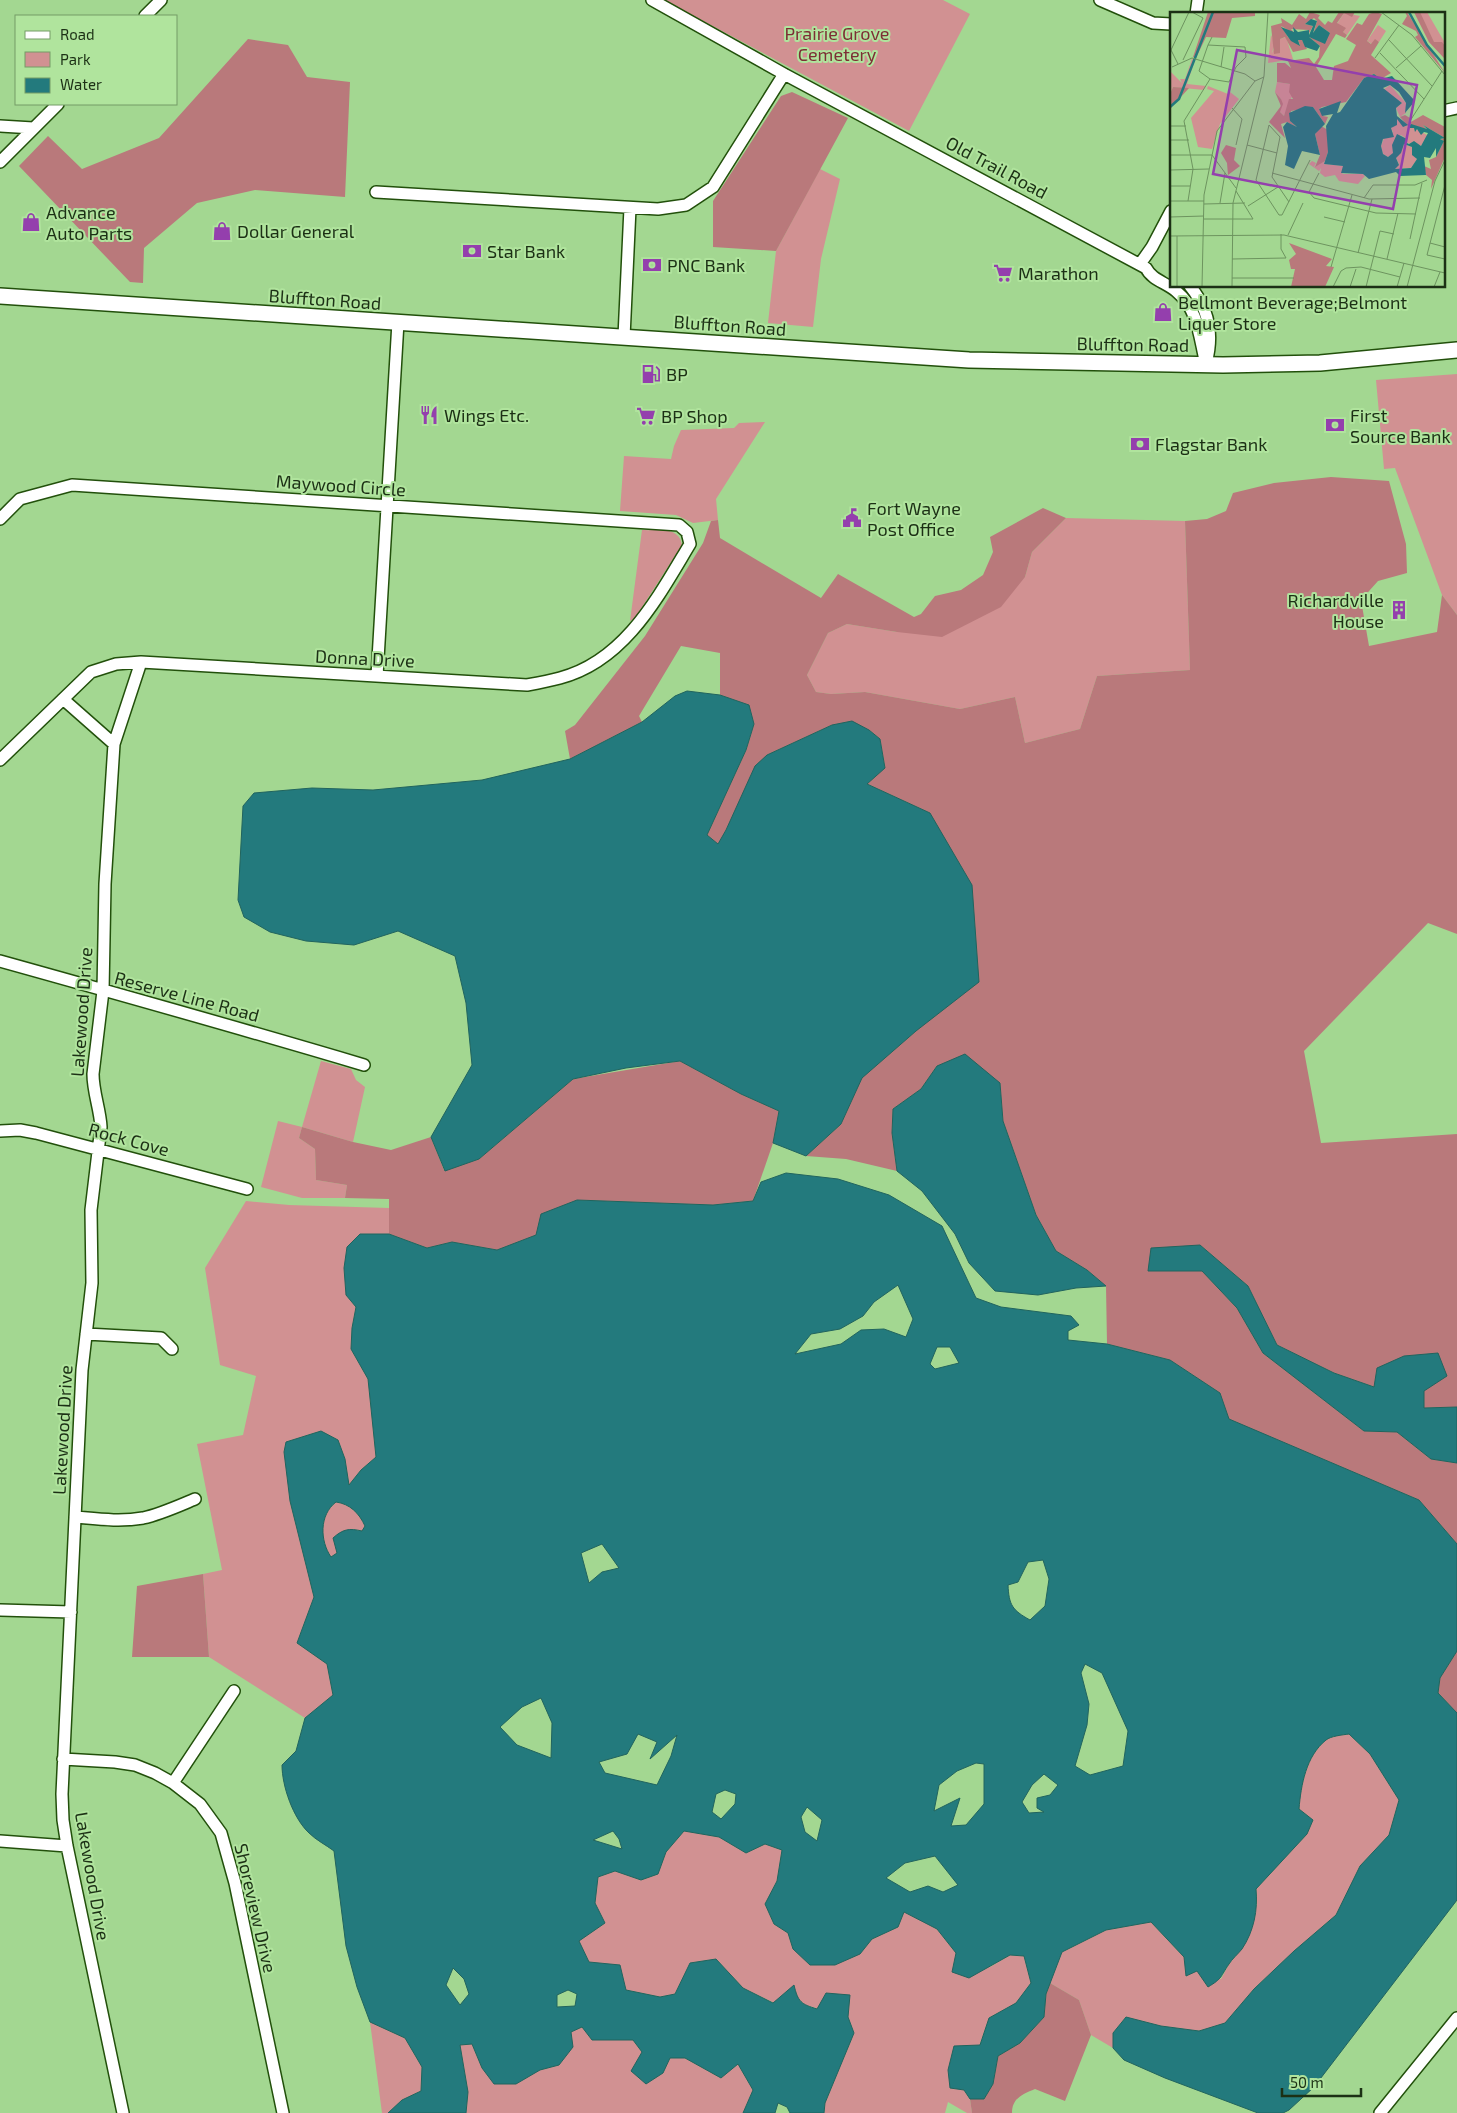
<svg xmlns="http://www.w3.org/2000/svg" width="1457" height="2113" font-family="'Exo 2',sans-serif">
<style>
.green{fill:#d19192}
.forest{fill:#b9797b}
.water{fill:#237a7d;stroke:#21645e;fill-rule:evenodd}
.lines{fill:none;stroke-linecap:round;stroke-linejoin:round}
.minor-casing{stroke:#22500b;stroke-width:14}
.major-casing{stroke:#22500b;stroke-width:18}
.minor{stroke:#fff;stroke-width:11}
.major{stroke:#fff;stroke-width:15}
.labels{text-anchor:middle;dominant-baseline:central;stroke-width:4;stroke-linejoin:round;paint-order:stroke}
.park-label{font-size:18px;fill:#7d2e35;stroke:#b0e49d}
.street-label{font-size:18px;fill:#1c3015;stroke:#b0e49d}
.poi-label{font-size:18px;fill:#1c3015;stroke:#b0e49d;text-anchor:start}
.inset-river{fill:none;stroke:#237a7d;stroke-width:2.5}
.inset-road{fill:none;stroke:#6d945f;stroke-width:1}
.view{fill:#943fad;fill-opacity:0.15;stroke:#943fad;stroke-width:2.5}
.inset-edge{fill:none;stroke:#1c3015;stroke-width:2.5}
</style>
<rect width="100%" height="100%" fill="#a3d791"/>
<!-- green -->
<path class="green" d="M664,0H943L970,14L909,131Z
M820,169L840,179L821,259L813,327L768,323L776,251Z
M1457,374V615L1442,595L1395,468L1384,469L1376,380Z
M765,422L716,499L718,520L693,523L676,515L620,511L624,456L671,459L674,446L681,430L734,428L739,423Z
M1066,518L1185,521L1190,670L1097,676L1080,729L1025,743L1015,697L960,709L865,692L831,694L816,692L807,675L828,633L847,624L897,632L1025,577L1032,552Z
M642,530C658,531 679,526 682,545L635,618L630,621Z
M321,1061L351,1069L356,1080L365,1087L353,1142L302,1127L299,1138L315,1149L316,1180L347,1185L345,1198H302L261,1187L278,1121L302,1127Z
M246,1201L289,1205L389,1208V1234H360L346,1295L356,1307L352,1328L351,1349L368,1379L376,1457L361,1470L349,1485L345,1459L338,1440L321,1431L286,1442L290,1501L314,1597L297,1643L327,1664L333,1695L305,1718L209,1657L203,1574L222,1570L197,1444L243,1435L256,1376L220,1365L205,1268Z
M336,1502C350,1504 359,1513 365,1526L362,1531L352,1529L337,1553L331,1557C320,1540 319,1515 336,1502Z
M1349,1734L1370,1754L1399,1800L1389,1835L1360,1866L1336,1915L1294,1951L1254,1989L1225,2023L1199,2031L1161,2026L1126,2017L1113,2033V2048L1091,2035L1079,2000L1050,1983L1062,1952L1106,1930L1151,1922L1197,1971L1221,1979L1229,1964L1241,1949L1257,1904L1256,1889L1307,1834L1313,1820L1299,1809C1301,1786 1306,1756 1326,1740C1331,1736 1342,1735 1349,1734Z
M684,1831L719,1837L746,1853L765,1844L782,1850L777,1881L765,1904L774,1924L788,1933L793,1949L860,1954L872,1939L898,1927L904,1911L937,1929L956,1953L990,1967L1010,1955L1024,1956L1031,1983L1016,2003L989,2018L964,2090L970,2099L972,2113H967L948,2102L945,2113H824L825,2103L854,2033L848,2017L805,2005L797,1998L794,1986L774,2003L743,1988L716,1959L690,1963L675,1994L660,1997L626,1990L589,1962L578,1941L605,1923L594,1903L598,1877L615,1871L641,1880L658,1874L666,1852Z
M370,2022L405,2038L422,2067L421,2091L402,2100L388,2113H382Z
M583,2027L592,2040H633L642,2052L663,2073L670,2058H685L721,2078L738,2064L753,2090L743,2113H466L468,2092L460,2045L472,2044L482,2068L515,2084L540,2070L559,2065L570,2032Z"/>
<!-- forest -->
<path class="forest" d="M248,39L288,45L307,77L350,82L345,197L255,190L197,203L144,248L143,283L130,282L19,166L48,136L82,169L159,138Z
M792,92L848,118L776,251L713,247V201L781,96Z
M1331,477L1389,481L1406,544L1407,573L1378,581L1361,600L1369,646L1437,632L1442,595L1457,615V934L1428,923L1304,1051L1321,1143L1457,1134V1407L1424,1408V1391L1374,1387L1334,1373L1277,1345L1248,1286L1200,1245L1149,1271H1202L1237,1308L1263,1353L1364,1431L1397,1432L1431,1459L1457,1463V1544L1419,1500L1228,1419L1220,1393L1170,1360L1107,1344L1106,1286L1087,1270L1056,1251L1036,1215L1003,1121L1000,1083L937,1066L921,1089L893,1109L892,1133L897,1171L846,1159L806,1156L841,1124L861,1078L916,1031L930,813L867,784L885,767L880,739L869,730L832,725L767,755L718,845L707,835L746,750L754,724L748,705L720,695V653L681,646L639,716L642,722L570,759L565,731L575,725L645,636L703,543L711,521L718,520L720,538L821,598L838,574L914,617L921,614L935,596L961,590L983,575L993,552L990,537L1043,508L1066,518L1032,552L1025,577L1001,607L942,637L897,632L847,624L828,633L807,675L816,692L831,694L865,692L960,709L1015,697L1025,743L1080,729L1097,676L1190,670L1185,521L1207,519L1226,511L1233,493L1274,483Z
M680,1061L741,1094L779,1111L773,1143L753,1201L713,1205L577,1200L537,1235L497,1250L452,1242L427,1248L389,1234V1199L345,1198L347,1185L316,1180L315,1149L299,1138L302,1127L353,1142L391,1150L431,1137L444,1170L479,1159L573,1079Z
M203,1574L209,1657H132L137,1586Z
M1457,1651V1713L1438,1693L1440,1678Z
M1050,1983L1079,2000L1091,2035L1065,2101L1035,2089C1023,2094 1012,2098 1012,2113H972L970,2099H984L993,2084L998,2056L1020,2043L1044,2017L1046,1994Z"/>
<!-- water -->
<path class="water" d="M687,691L720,695L749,705L754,724L746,750L707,835L718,844L726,830L755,766L767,755L832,725L852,721L869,730L880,739L885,768L867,784L930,813L972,885L979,982L916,1031L862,1078L841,1124L806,1156L773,1143L779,1111L741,1094L680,1061L626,1068L573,1079L479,1159L445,1171L431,1137L472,1065L466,1003L455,956L398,931L354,945L306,941L270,932L244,917L238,900L243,806L254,793L312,788L373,790L482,780L570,759L642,722L675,696Z
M965,1054L1000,1083L1003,1121L1036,1215L1056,1251L1087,1270L1106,1286L1076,1288L1038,1295L995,1291L969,1263L955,1234L922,1191L897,1171L892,1133L893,1109L921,1089L937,1066Z
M786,1173L838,1179L889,1195L942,1226L976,1298L1001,1307L1071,1316L1079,1325L1068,1331V1340L1107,1344L1170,1360L1220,1393L1229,1419L1419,1500L1457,1544V1651L1440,1678L1438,1693L1457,1713V1900L1314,2087L1289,2110L1283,2113H1258L1165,2078L1124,2060L1113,2048V2033L1126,2017L1161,2026L1199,2031L1225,2023L1254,1989L1294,1951L1336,1915L1360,1866L1389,1835L1399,1800L1370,1754L1349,1734C1342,1735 1331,1736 1326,1740C1306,1756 1301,1785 1299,1809L1313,1820L1307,1834L1256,1889C1258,1910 1254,1931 1242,1949C1238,1954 1232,1959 1229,1964C1220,1977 1223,1978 1208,1987L1197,1971L1186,1976L1184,1957L1151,1922L1106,1930L1062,1952L1046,1994L1044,2017L1020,2043L998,2056L993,2084L984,2099H970L964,2090L950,2088L948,2070L954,2046L980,2045L989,2018L1016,2003L1031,1983L1024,1956L1010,1955L969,1978L952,1972L956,1953L937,1929L904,1912L898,1927L872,1939L860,1954L835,1965H810L793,1949L788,1933L774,1924L765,1904L777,1881L782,1850L765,1844L746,1853L719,1837L684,1831L666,1852L658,1874L641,1880L615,1871L598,1877L595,1903L605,1923L579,1941L589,1962L620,1965L626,1990L660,1997L675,1994L690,1963L716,1959L743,1988L773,2003L794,1985C798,2002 801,2004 817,2009L826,1993L850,1995L848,2017L854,2033L825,2103L824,2113H790L787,2107L778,2103L775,2113H743L753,2090L738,2064L721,2078L685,2058H670L663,2073L646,2084L631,2071L642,2052L633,2040H592L582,2027L571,2032L573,2047L559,2065L540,2070L516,2084H494L482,2068L472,2044L460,2045L468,2092L466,2113H388L402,2100L421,2091L422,2067L405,2038L370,2022L357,1987L346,1946L334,1851C326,1845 316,1840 309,1833C293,1818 282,1786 282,1765L296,1751L305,1718L333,1695L327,1664L297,1643L314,1597L290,1501L284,1452L286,1442L321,1431L338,1440L345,1459L349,1485L361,1470L376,1457L368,1379L351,1349L352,1328L356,1307L346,1295L344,1268L347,1247L360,1234H389L427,1248L452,1242L497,1250L536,1235L541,1214L577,1200L713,1205L753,1201L761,1182ZM898,1285L913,1319L906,1337L884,1329L861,1330L841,1344L795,1354L811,1334L840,1329L863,1316L874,1302ZM937,1347H950L959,1363L935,1369L930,1364ZM336,1502C350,1504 359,1513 365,1526L362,1531C349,1528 343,1529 333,1538L337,1553L331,1557C320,1541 319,1515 336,1502ZM602,1544L619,1568L602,1572L589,1583L581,1553ZM1043,1560L1049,1579L1045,1606L1030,1620C1012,1610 1009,1605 1008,1585L1018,1582L1028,1562ZM1085,1664L1102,1673L1128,1731L1123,1766L1090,1775L1075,1766L1087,1725L1089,1704L1081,1673ZM541,1698L552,1723L551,1758L517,1745L500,1727L522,1707ZM638,1734L657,1742L650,1759L677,1735L671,1756L657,1785L605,1773L599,1762L627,1754ZM976,1763L984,1764V1804L966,1825L951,1826L960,1798L934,1811L939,1785L957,1771ZM1044,1774L1058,1785L1050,1795L1037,1798V1808L1044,1812L1029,1813L1022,1802L1032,1785ZM725,1790L736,1794L735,1804L721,1819L712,1812L716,1794ZM807,1807L822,1820L817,1841L805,1832L801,1817ZM613,1831L619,1839L622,1849L593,1840ZM935,1856L958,1885L943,1892L928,1886L910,1892L886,1878L905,1863ZM453,1968L464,1979L469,1994L460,2005L446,1985ZM568,1990L577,1994L575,2006L557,2007V1995Z
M1200,1245L1248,1286L1277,1345L1334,1373L1374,1387L1377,1368L1404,1356L1438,1353L1447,1376L1424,1391V1408L1457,1407V1463L1431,1459L1397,1432L1364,1431L1263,1353L1237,1308L1202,1271H1148L1151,1248Z"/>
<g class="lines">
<!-- minor casing -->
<g class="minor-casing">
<path id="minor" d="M652,0L784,74L1146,268C1152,280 1165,282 1176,291C1199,310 1199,337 1206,364
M1100,0L1153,23L1171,24
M1196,14L1198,0
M145,16L161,0
M1443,111L1457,108
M0,126L33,128
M0,162L58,104
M376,192L658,209L686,205L713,187L784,74
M1140,264L1152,247L1171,211
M1190,286C1209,309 1214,334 1206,363
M624,337L630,208
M0,519L20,499L72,485L679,525L687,532L690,544C658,597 625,661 560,678C549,681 538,683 527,685L141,662L116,664L91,672L0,760
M377,676L398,322
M63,699L114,744
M0,961C122,995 243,1029 364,1065
M0,1131L20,1130L36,1133L247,1189
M86,1334L161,1338L172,1349
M75,1517C98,1519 120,1522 143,1518C161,1514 178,1506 195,1499
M0,1610L71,1612
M63,1759L115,1762L135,1765L155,1773L173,1783L200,1804L221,1833L235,1883L283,2113
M173,1783L234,1691
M0,1841L67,1846
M123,2113L67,1846L63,1820L62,1794L82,1370L92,1283L91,1210L101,1127C100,1109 93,1092 93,1074L103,991L105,884L114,744L141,662
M1380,2113L1457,2018"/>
</g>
<!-- major casing -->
<g class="major-casing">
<path id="major" d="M0,296L969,360L1223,365L1320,363L1457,350"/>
</g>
<!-- minor -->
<use href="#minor" class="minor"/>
<!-- major -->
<use href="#major" class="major"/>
</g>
<!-- icons -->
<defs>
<g id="shop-bare" transform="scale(1.5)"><path d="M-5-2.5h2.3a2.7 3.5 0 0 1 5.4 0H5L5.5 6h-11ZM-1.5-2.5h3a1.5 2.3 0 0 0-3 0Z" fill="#943fad" stroke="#b0e49d" stroke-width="2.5" paint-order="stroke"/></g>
<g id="bank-bare" transform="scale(1.5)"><path d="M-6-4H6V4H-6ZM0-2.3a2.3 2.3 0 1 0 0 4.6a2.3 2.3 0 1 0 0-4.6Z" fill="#943fad" stroke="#b0e49d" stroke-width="2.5" paint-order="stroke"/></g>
<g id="supermarket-bare" transform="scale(1.5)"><path d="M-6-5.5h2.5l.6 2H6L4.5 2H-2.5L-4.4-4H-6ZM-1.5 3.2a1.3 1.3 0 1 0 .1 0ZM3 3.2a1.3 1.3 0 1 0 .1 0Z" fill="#943fad" stroke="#b0e49d" stroke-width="2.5" paint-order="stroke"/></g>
<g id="fuel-bare" transform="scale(1.5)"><path d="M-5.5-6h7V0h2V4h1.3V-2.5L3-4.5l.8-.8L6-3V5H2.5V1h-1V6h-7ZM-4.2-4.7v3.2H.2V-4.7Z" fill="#943fad" stroke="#b0e49d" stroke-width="2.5" paint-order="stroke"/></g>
<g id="restaurant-bare" transform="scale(1.5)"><path d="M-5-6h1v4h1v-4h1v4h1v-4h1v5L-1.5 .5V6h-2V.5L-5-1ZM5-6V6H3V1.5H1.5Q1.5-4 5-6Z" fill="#943fad" stroke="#b0e49d" stroke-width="2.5" paint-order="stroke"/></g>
<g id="civic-bare" transform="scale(1.5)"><path d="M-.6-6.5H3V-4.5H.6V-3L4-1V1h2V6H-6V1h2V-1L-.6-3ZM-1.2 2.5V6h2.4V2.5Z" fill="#943fad" stroke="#b0e49d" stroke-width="2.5" paint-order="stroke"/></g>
<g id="building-bare" transform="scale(1.5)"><path d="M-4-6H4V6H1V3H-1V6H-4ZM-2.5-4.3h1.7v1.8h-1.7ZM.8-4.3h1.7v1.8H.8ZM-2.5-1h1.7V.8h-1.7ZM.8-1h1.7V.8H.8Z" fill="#943fad" stroke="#b0e49d" stroke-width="2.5" paint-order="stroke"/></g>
</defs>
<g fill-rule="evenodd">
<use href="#shop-bare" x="31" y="222"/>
<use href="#shop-bare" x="222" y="231"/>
<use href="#bank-bare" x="472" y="251"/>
<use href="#bank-bare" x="652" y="265"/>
<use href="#supermarket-bare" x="1003" y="273"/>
<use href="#shop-bare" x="1163" y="312"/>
<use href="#fuel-bare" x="651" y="374"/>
<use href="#restaurant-bare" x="429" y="415"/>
<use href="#supermarket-bare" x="646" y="416"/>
<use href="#bank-bare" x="1335" y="425"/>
<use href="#bank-bare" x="1140" y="444"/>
<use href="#civic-bare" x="852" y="518"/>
<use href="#building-bare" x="1399" y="610"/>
</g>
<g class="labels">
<!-- park labels -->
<g class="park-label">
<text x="837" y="33">Prairie Grove<tspan x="837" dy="21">Cemetery</tspan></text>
</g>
<!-- street labels -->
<g class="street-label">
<text transform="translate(997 167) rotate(28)">Old Trail Road</text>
<text transform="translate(325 299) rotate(4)">Bluffton Road</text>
<text transform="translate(730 325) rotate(4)">Bluffton Road</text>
<text transform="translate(1133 344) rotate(1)">Bluffton Road</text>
<text transform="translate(341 485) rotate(4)">Maywood Circle</text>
<text transform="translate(365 658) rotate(3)">Donna Drive</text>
<text transform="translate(187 996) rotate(15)">Reserve Line Road</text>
<text transform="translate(81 1012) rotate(-86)">Lakewood Drive</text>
<text transform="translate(129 1139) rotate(15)">Rock Cove</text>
<text transform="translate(62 1430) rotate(-87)">Lakewood Drive</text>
<text transform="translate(93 1876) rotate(80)">Lakewood Drive</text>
<text transform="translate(256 1908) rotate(77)">Shoreview Drive</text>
</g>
<!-- poi labels -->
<g class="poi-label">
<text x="46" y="212">Advance<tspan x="46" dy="21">Auto Parts</tspan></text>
<text x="237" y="231">Dollar General</text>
<text x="487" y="251">Star Bank</text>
<text x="667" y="265">PNC Bank</text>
<text x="1018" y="273">Marathon</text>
<text x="1178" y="302">Bellmont Beverage;Belmont<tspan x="1178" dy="21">Liquer Store</tspan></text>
<text x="666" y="374">BP</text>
<text x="444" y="415">Wings Etc.</text>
<text x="1350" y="415">First<tspan x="1350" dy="21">Source Bank</tspan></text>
<text x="661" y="416">BP Shop</text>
<text x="1155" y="444">Flagstar Bank</text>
<text x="867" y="508">Fort Wayne<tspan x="867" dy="21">Post Office</tspan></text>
<text x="1384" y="600" text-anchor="end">Richardville<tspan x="1384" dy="21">House</tspan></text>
</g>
</g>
<!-- overview -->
<g transform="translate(1170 12)">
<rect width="275" height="275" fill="#a3d791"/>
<path d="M244,0H257L275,31V47L259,30ZM174,1L190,4L177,23L173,20L175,17L167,12ZM208,13L216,19L209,30L205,28L202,32L197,29ZM101,23L105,31L102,41L110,27L116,25L123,47L98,51ZM22,47L25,48L17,72L36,74L34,78L3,75L0,82V59L12,71L10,67H15ZM107,70L120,72L123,82L114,104L110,100L111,87L105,80ZM220,73L236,91V101L230,105L226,96L232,91L213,78ZM38,74L58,82L60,80L69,87L50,112L42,137L28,135L21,106L44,79L37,77ZM227,107L259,124L250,135L235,130L237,127L231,123L226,127L223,142L218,145L213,142L211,134L214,126L223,120L221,117ZM234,132L242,135L247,148L241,156L225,157L229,152L226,146ZM142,149L146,151L144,155L155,149L154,152L174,154L176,157L172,162H193L195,164L188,172L169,169L165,163L155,165L150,161L151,156L149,159L139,152Z" fill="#d19192"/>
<path d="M38,0H85V4L62,6L56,26L36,25L26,46L23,45ZM140,0L150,3L148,6L155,13L158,9L162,11L169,0H185L182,5L174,1L167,11L176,16L173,20L177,23L175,26L166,22L146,55L154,68H162L164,54L178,49L186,33L176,27L187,11L192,13L199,2L205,0L212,2L197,29L201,32L205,27L209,30L201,43L221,61L211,67L204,62L194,66L176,90L152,95L149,97L153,104L158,105L155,112L143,95L121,99L120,109L127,115L117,110L111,112L115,126L99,110L111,94L105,80L111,87L113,92L110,100L114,104L119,87H123L119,80L120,72L107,70V51H115L121,56L118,49L139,46L144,52L149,45L150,34L139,25L146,27L160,21L149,13L143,23L147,9L144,6L135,12L143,14L138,23L139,18L121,17L125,22L111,14L118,25L130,33L128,28H132L137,37L123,40L115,25L110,27V41L104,42L101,14L112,11L111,6L122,13L129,2L136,7ZM235,0H237L275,61L245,25L248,23L246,19L232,12L237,4ZM244,0H250L264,30H272L275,34V47L259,30ZM3,75L19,76L0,97V82ZM235,103L240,106L239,111L253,103L275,115V145L261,177L262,168L256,163L254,154L261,157L259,148L266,145L274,129L270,127L275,126L253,113L257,118L238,114L230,105ZM151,114L158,118V140L155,149L145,155L150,143L145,122ZM56,133L66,136L64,148L70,154L58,163L57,151L51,141ZM119,231L162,247L156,254L164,255L155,275H121L125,257H121L119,248L126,242Z" fill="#b9797b"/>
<path d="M141,7L147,9L143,21L149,13L160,21L155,32L139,25L150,34L147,39L135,35L132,28H128L130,34L121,29L111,15L124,20L123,15L128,20L139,18V23L143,14L135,12ZM204,62L211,67L222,64L245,89L235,101L236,91L229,80L220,73L213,76L232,91L226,96L227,104L238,113L233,115L227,107V113L221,116L224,125L213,127L211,134L213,142L218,145L223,141L222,133L227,122L237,127L235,130L239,132L244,129L251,134L258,121L254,120L251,123L247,117L245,120L244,116H238L241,112L257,117L253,113L275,126L270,127L274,129L266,145V136L260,146L254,145L256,163L230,164L226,160L199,167L193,162L171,161L173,154L154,152L158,140L156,114L163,102L152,104L149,97L171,89L167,101L170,100L194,66ZM234,132L242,135V143L247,147L241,156L225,157L229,153L226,146L231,141ZM135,94L143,95L155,112L145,122L150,143L132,139L124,157L115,153L118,134L113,115L117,110L127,115L120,109L119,101Z" fill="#237a7d" fill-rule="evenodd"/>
<path class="inset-river" d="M239,0L257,33L275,54M0,95L9,87L43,0"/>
<path class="inset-road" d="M211,0L242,23L275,63M219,28L262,74M38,33L75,35L76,45L66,55L59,70L40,67L29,59L38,33L42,25M210,41L254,87M205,46L229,13M13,48L33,6L22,0M8,52L1,38L19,0M2,55L22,46L75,62L85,69M51,55L54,35M226,56L251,34M62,96L72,107L66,133M240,109L272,59M0,114H16M0,128H19M77,133L107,141M0,143H42L66,176M0,158L39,157M102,161L199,187L250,186M149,161L139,180L144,186L206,201L246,202M275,173L257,243L275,247M0,174H20M194,186L203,173H245L257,168M0,189H34M18,189L23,157L14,109L40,67M119,190L102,165L110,125L99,113L86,168L109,203H112L140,148M50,191L55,161M34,192L75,191M78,194L108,175M0,205L34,204M154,205L175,210M34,207H83L66,179M118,223L133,191M0,224L114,223L275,261M7,224V275M240,227L252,171M260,231L275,235M188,241L202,187M62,247L116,246L111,237V222M217,247L228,201M161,255L182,183M62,266H124M32,275L34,183L47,119L85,69L94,65M62,275L63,191L94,64L98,0M163,275L171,259L176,256L191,255L230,265M180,275L186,257M196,275L210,219L224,222M227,275L234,251M237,275L265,169L275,148M264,275L270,260"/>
<path class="view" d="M67,38L247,73L223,197L43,162Z"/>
<rect width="275" height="275" class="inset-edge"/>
</g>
<!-- legend -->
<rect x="15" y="15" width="162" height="90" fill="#b0e49d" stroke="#759c67"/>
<rect x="25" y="31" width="25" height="8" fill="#ffffff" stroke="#759c67"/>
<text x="60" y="40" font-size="15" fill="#1c3015">Road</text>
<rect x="25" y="52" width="25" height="15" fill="#d19192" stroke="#759c67"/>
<text x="60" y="65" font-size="15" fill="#1c3015">Park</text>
<rect x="25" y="78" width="25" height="15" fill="#237a7d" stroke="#759c67"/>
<text x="60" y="90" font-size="15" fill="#1c3015">Water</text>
<!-- scale -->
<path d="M1282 2088v8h79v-8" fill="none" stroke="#1c3015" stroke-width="2.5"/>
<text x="1290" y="2088" font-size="15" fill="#1c3015" stroke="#b0e49d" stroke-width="4" paint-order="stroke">50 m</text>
</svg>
